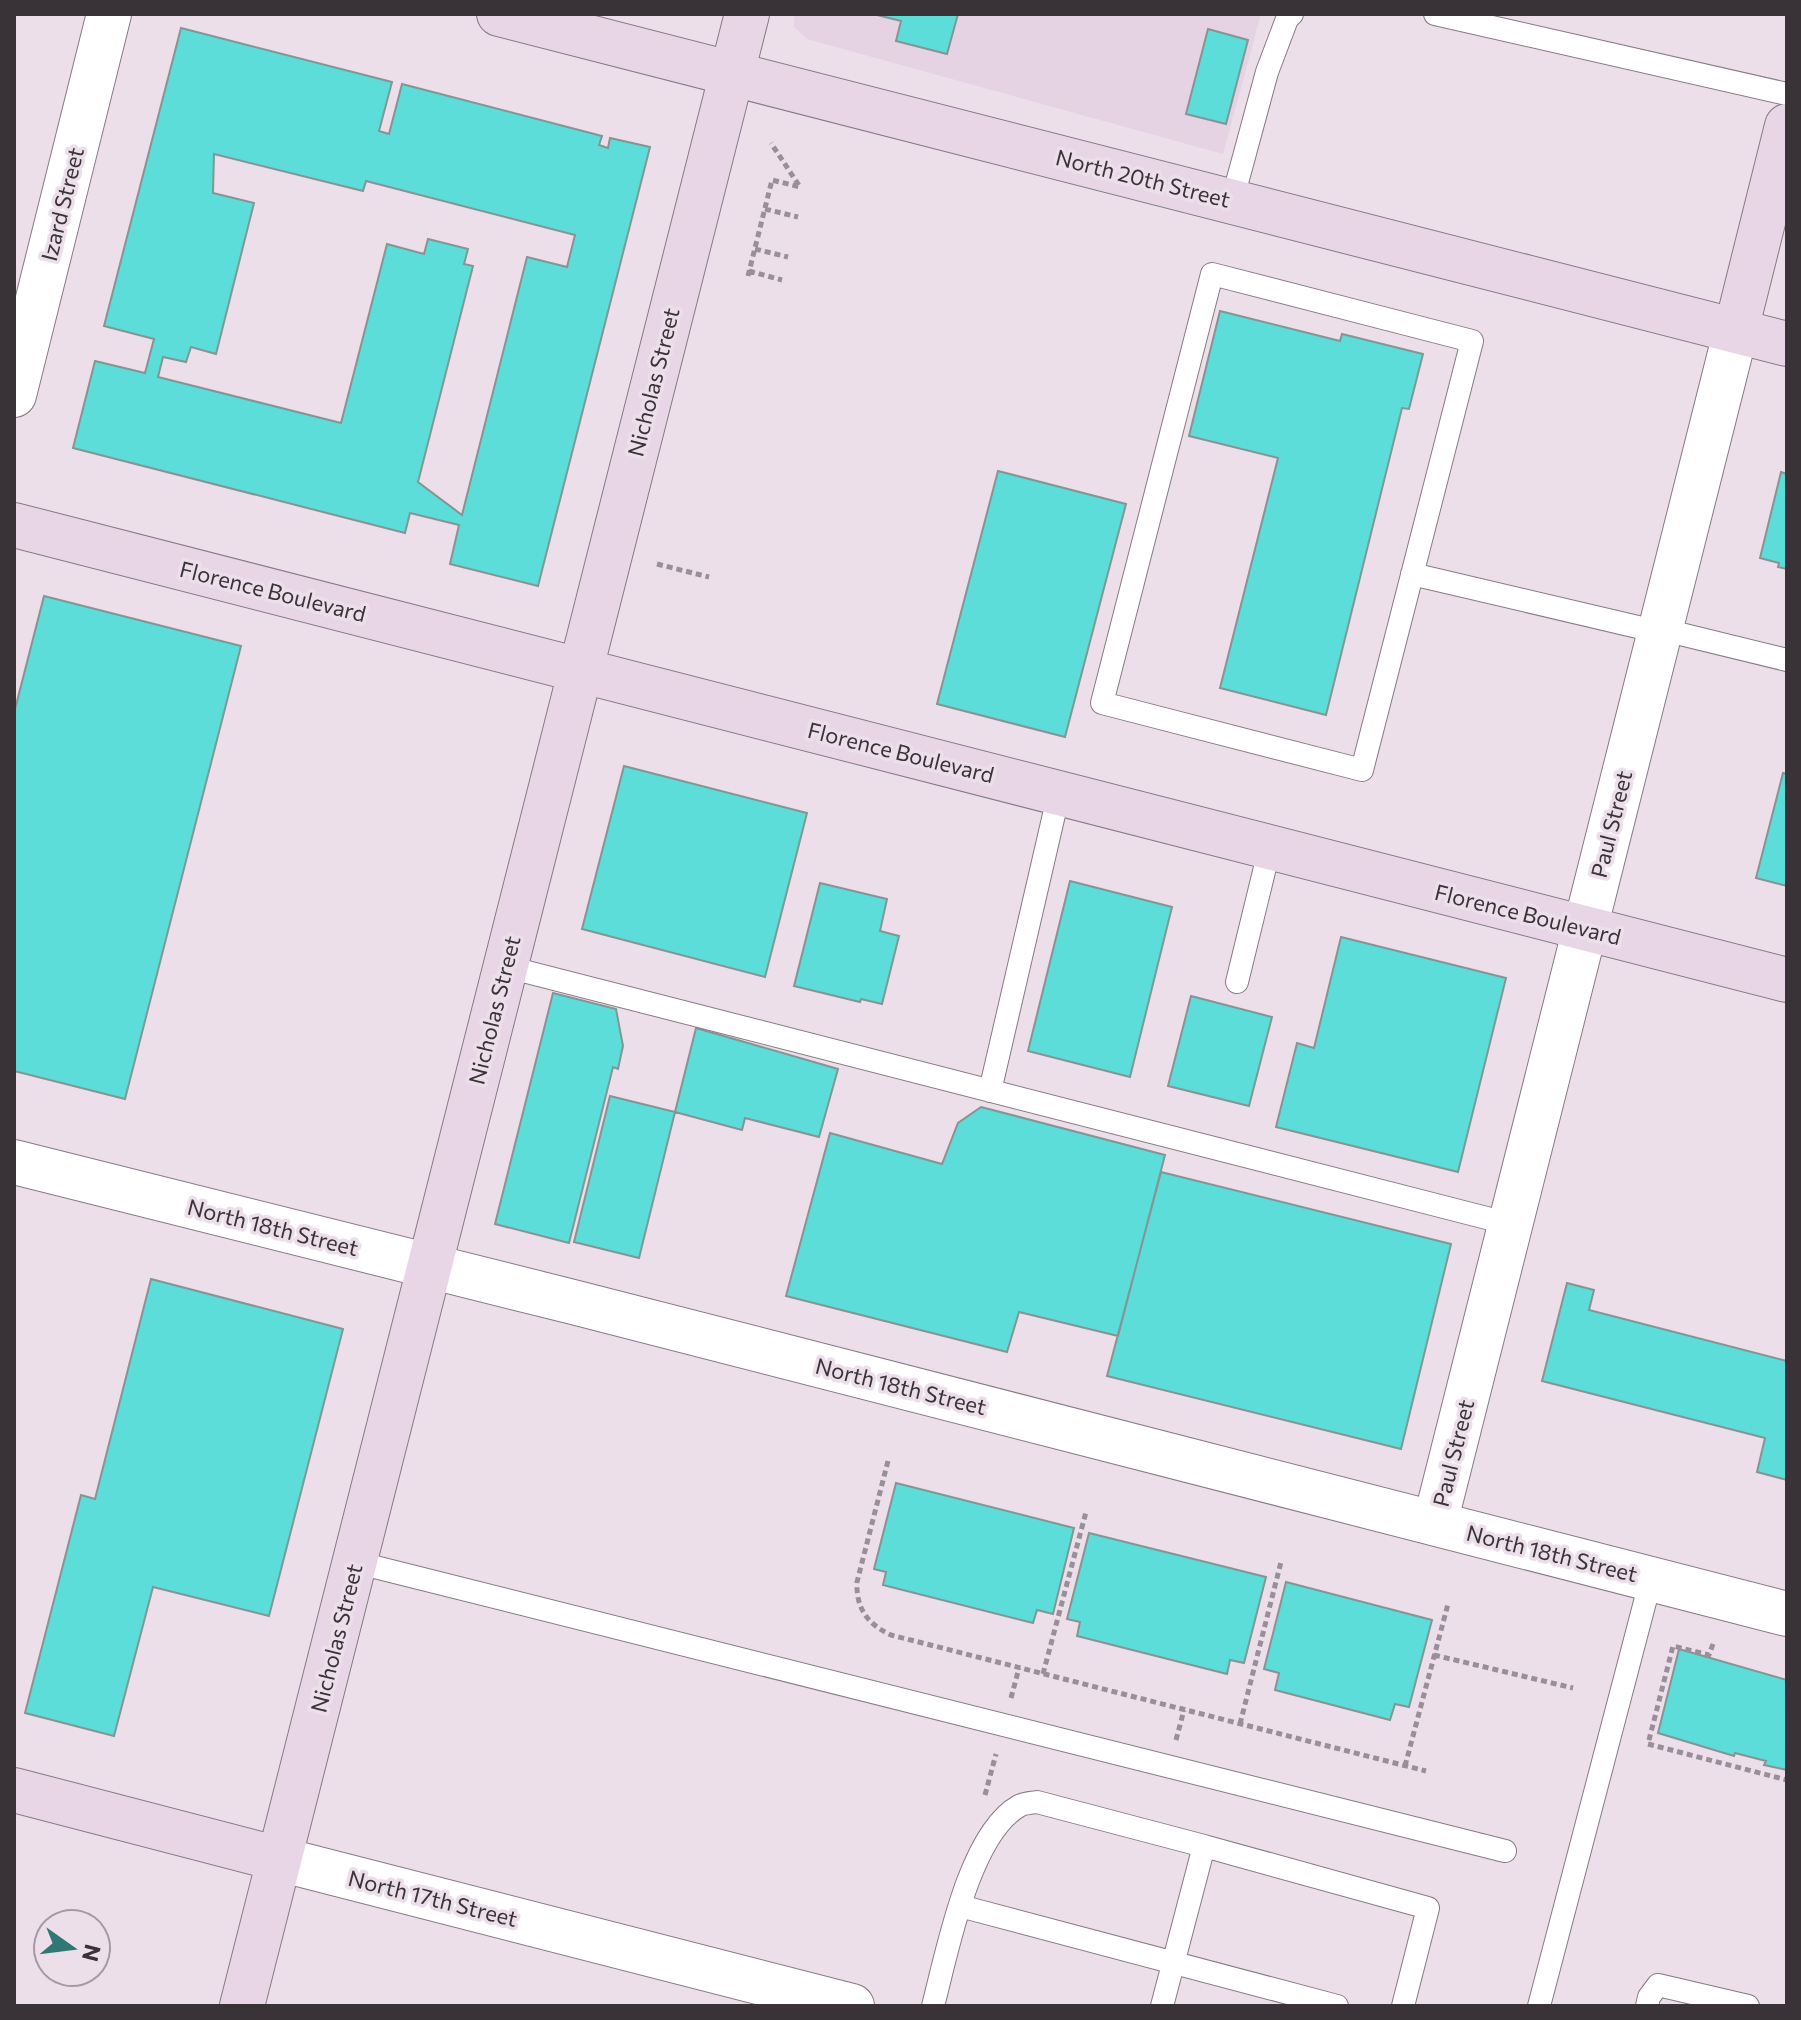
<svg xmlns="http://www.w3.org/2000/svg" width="1801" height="2020" font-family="Commissioner,sans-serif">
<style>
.built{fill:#e5d2e2}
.building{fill:#5cddd9;stroke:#849594;stroke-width:2;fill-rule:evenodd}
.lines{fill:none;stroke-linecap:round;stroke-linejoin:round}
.lane-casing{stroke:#867a84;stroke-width:24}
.street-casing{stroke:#867a84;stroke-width:46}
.secondary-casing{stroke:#867a84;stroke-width:46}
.path{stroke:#998f98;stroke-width:5;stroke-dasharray:6 4;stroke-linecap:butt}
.lane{stroke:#fff;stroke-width:22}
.street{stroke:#fff;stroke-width:44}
.secondary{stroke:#e8d6e6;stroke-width:44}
.labels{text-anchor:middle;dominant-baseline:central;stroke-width:7;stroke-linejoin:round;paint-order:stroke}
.street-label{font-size:22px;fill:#393338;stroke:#ecdfea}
</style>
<rect width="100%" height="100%" fill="#ecdfea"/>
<!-- built -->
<path class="built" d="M794,14H1261L1223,154L807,39L794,27Z"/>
<!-- building -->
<path class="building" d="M873,14H958L947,54L896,41L901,21Z
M181,28L392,82L379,131L389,134L402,84L602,136L599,145L608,148L610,138L650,147L538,586L450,564L459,525L410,513L405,533L73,448L95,361L145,373L154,339L104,326ZM214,154L363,191L366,181L575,235L567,267L527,257L462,515L418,482L473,266L464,264L468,249L428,239L424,254L387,244L341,423L158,377L163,357L186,362L191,347L216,354L254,203L213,193Z
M1208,29L1248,40L1226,124L1186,114Z
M1220,311L1340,341L1342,334L1423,354L1409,409L1402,408L1326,715L1220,688L1278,458L1189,436Z
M998,471L1126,504L1065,737L937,704Z
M1781,472L1787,474V569L1778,567L1779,563L1760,558Z
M44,596L241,646L125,1099L14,1071V713Z
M624,766L807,813L765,977L582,929Z
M1783,773L1787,774V886L1756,878Z
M1070,881L1172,907L1130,1077L1028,1051Z
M820,883L887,899L880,931L899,936L882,1004L861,999L860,1002L794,986Z
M1341,937L1506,978L1458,1172L1276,1127L1297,1043L1314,1048Z
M553,993L616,1009L623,1046L618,1069L613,1067L569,1243L495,1224Z
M1191,996L1272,1017L1249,1106L1168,1086Z
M696,1028L838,1069L819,1137L745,1118L742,1130L675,1112Z
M610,1096L675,1112L639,1258L574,1242Z
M981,1107L1165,1155L1118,1336L1019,1312L1007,1352L786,1296L830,1133L942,1164L958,1123Z
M1161,1172L1451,1244L1401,1449L1107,1376Z
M151,1279L343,1329L269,1616L153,1587L114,1736L25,1713L81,1495L95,1499Z
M1567,1283L1594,1290L1589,1310L1787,1361V1480L1757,1472L1765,1438L1542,1381Z
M896,1483L1074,1528L1053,1614L1037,1610L1033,1623L883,1585L886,1572L874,1569Z
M1089,1533L1266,1577L1244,1663L1230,1660L1227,1674L1077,1636L1080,1622L1067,1619Z
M1286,1582L1432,1620L1409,1707L1395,1704L1390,1720L1275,1690L1279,1673L1264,1669Z
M1679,1649L1787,1680V1770L1764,1765L1766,1761L1735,1753L1734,1756L1658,1733Z"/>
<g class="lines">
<!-- lane casing -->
<g class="lane-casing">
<path id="lane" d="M1435,14L1787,94
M1232,201L1267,72L1287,19L1292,14
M1212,274L1472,341L1362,770L1102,703Z
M1412,574L1659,632
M1660,629L1787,660
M504,966L1510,1224
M1237,982L1270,847
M990,1091L1059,793
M355,1562L1505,1851
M1204,1846L1428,1908L1403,2006
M960,1906L1337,2006
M933,2006C947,1953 969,1834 1019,1806C1024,1803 1031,1803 1037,1802L1204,1846L1162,2006
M1539,2006L1651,1579
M1647,2006L1649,1997L1658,1985L1748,2006"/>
</g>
<!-- street casing -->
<g class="street-casing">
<path id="street" d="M14,395L109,14
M14,1162L573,1302L1787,1614
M1435,1523L1736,330
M279,1859L852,2006"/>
</g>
<!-- secondary casing -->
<g class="secondary-casing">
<path id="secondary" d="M499,14L1787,344
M1736,330L1787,126
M14,525L1787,980
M14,1790L279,1859
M242,2006L747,14"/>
</g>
<!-- path -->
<path class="path" d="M765,209L798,217
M755,249L788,257
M749,271L782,280
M748,276L772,180L800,187L771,143
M657,564L709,577
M888,1461L857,1582C856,1608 867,1624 891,1635L1426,1771
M1713,1644L1709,1655L1673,1646L1648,1744L1787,1780
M1434,1655L1573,1688
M1043,1674L1086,1512
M1011,1698L1019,1668
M1240,1724L1281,1562
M1176,1740L1184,1710
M1405,1766L1448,1604
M985,1795L996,1754"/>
<!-- lane -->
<use href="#lane" class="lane"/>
<!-- street -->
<use href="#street" class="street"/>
<!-- secondary -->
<use href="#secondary" class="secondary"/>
</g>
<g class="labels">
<!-- street labels -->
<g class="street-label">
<text transform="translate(1143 178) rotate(14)">North 20th Street</text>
<text transform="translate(62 204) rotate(-76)">Izard Street</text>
<text transform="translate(653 382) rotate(-76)">Nicholas Street</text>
<text transform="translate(273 591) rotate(14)">Florence Boulevard</text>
<text transform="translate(901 752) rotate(14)">Florence Boulevard</text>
<text transform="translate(1611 824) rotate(-76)">Paul Street</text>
<text transform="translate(1528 914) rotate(14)">Florence Boulevard</text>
<text transform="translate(494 1010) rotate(-76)">Nicholas Street</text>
<text transform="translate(273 1227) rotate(14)">North 18th Street</text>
<text transform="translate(901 1386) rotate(14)">North 18th Street</text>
<text transform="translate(1453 1453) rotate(-76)">Paul Street</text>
<text transform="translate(1552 1553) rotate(14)">North 18th Street</text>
<text transform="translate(336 1638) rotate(-76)">Nicholas Street</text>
<text transform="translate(433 1898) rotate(14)">North 17th Street</text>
</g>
</g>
<!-- border -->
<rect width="1801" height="2020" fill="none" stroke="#393338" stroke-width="32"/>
<!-- north arrow -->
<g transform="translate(72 1948) rotate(104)"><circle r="38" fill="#ecdfea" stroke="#a49aa3" stroke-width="2"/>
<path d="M0-6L14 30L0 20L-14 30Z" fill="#2f7876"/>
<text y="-12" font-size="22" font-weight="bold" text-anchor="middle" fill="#393338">N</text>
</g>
</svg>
